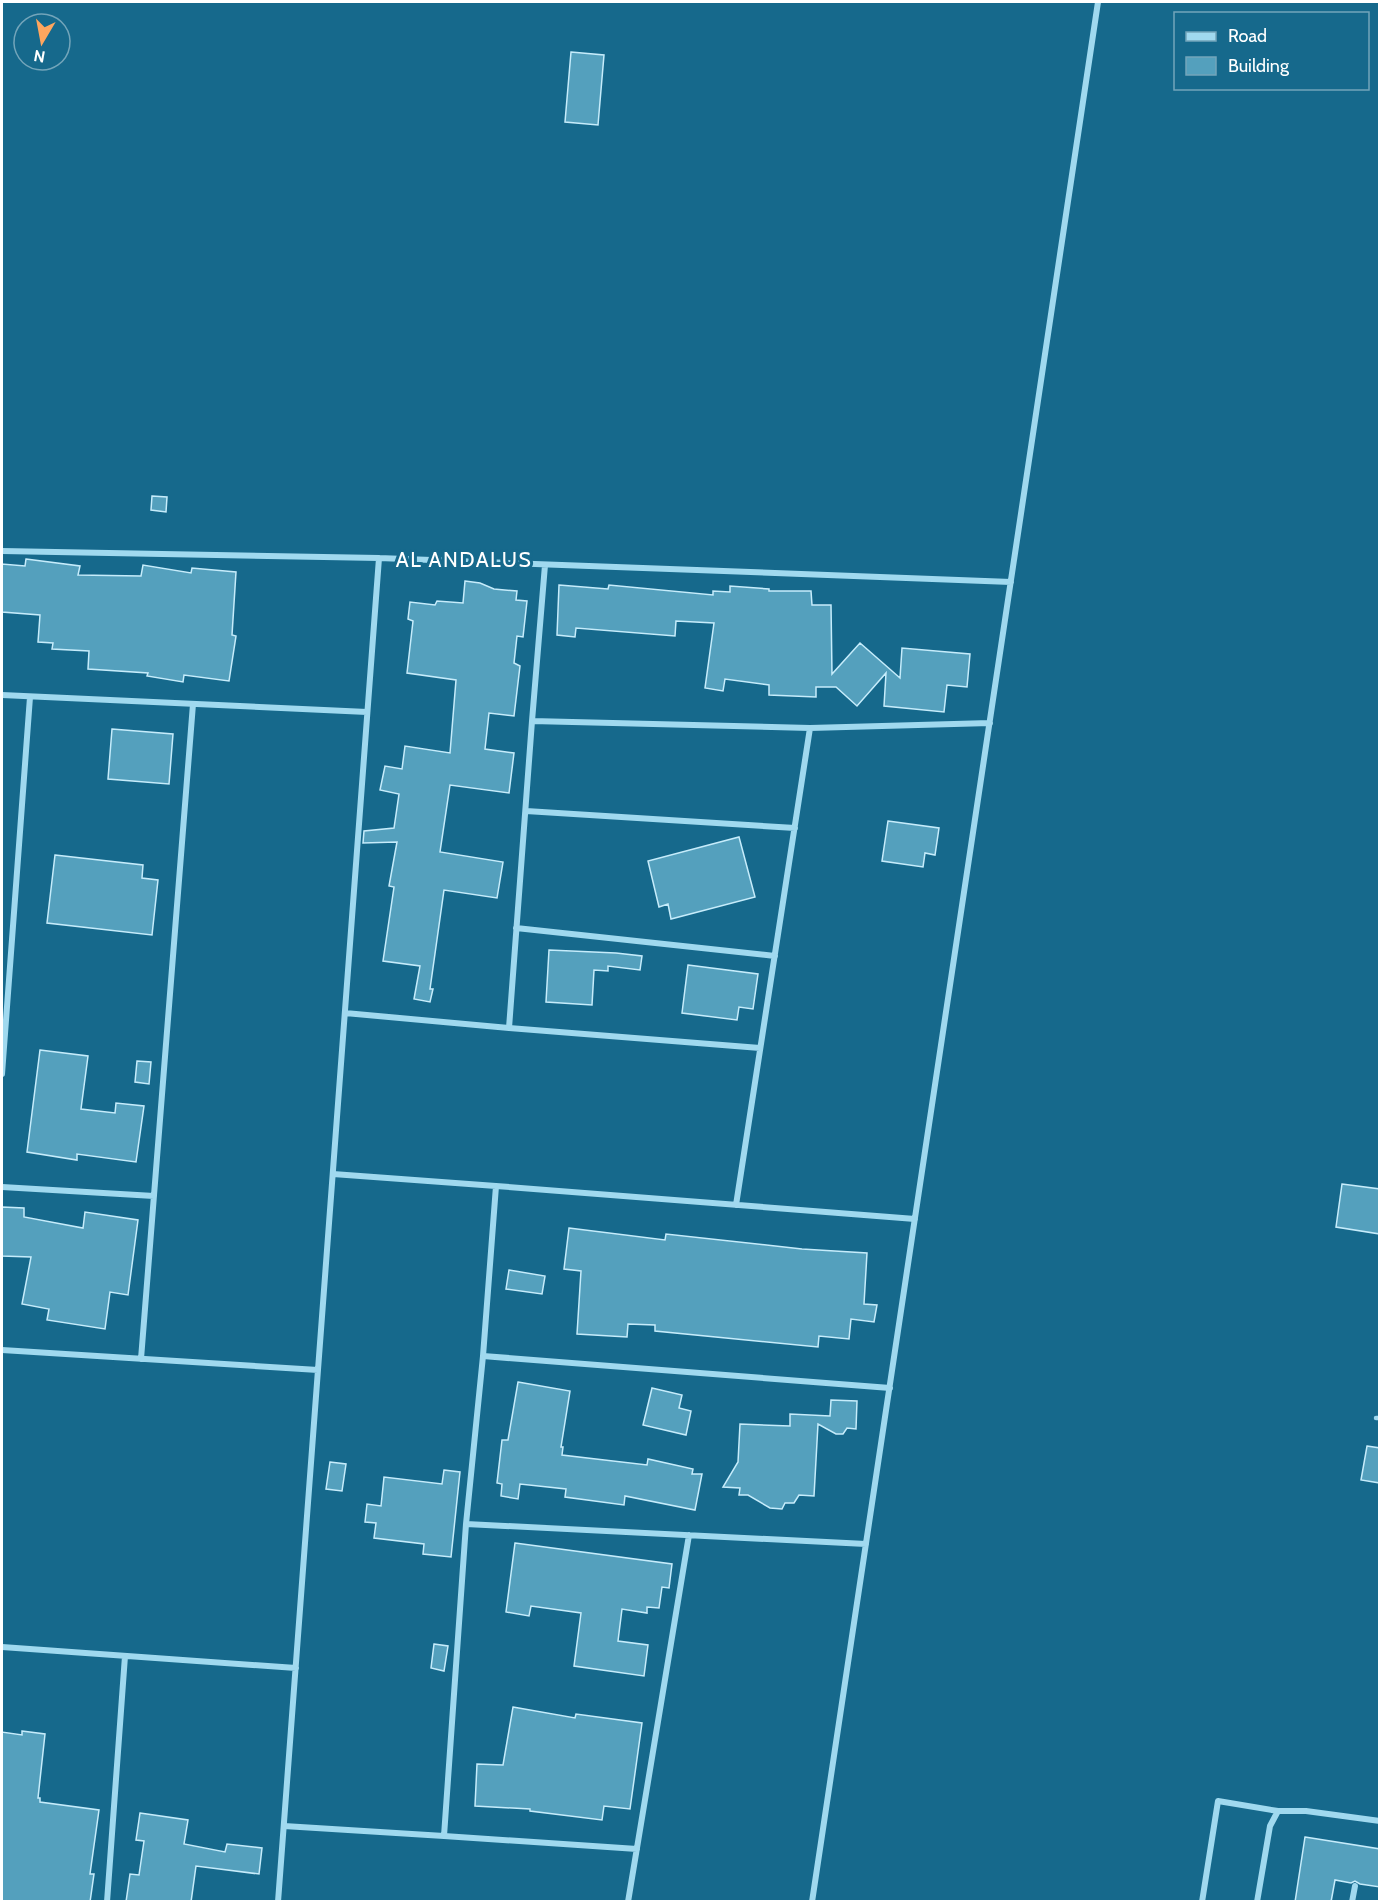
<svg xmlns="http://www.w3.org/2000/svg" width="1381" height="1903" font-family="Cabin,sans-serif">
<style>
.building{fill:#54a0bd;stroke:#c6ecfb;stroke-width:1.5}
.lines{fill:none;stroke-linecap:round;stroke-linejoin:round}
.lane{stroke:#a0d9ef;stroke-width:4.5}
.street{stroke:#a0d9ef;stroke-width:6}
.labels{text-anchor:middle;dominant-baseline:central;stroke-width:6;stroke-linejoin:round;paint-order:stroke}
.neighbourhood-label{font-size:21px;letter-spacing:1.5px;fill:#fff;stroke:#16698c}
</style>
<rect width="100%" height="100%" fill="#16698c"/>
<!-- building -->
<path class="building" d="M571,52L604,55L598,125L565,122Z
M152,496L167,497L166,512L151,510Z
M26,559L80,566L78,575L141,576L143,565L191,573L192,568L236,572L232,635L236,636L229,681L184,675L183,682L147,676L148,673L88,669L89,651L52,649L53,643L38,642L40,615L2,612V564L25,566Z
M465,581L480,583L494,589L517,591L516,600L527,601L523,637L517,636L514,663L520,666L514,716L489,713L485,749L514,753L509,793L450,785L440,852L503,862L497,898L444,890L430,989H433L430,1002L414,999L420,966L383,961L394,887L389,886L397,842L363,843L364,831L394,828L399,794L380,790L385,766L402,769L405,746L450,753L456,680L407,673L413,621L408,619L410,602L435,605L437,601L463,603Z
M559,585L608,589L609,585L713,595V591L730,592V586L769,589V591H811L812,605H831L832,674L860,643L900,678L902,648L970,654L967,687L947,685L944,712L884,706L886,673L857,706L836,687H816V697L769,695V685L725,679L723,691L705,688L714,623L676,621L675,636L576,628L575,637L557,635Z
M112,729L173,734L169,784L108,779Z
M888,821L939,828L935,855L925,853L923,867L882,861Z
M739,837L755,897L671,919L668,904L659,907L648,861Z
M55,855L143,865L142,878L158,880L152,935L47,923Z
M549,950L616,953L642,956L640,970L608,966V971L594,970L592,1005L546,1002Z
M688,965L758,974L753,1009L739,1007L737,1020L682,1013Z
M40,1050L88,1056L81,1109L115,1113L116,1103L144,1106L136,1162L77,1154V1160L27,1152Z
M137,1061L151,1062L149,1084L135,1082Z
M1342,1184L1380,1189V1234L1336,1227Z
M2,1207L24,1208V1217L83,1228L85,1212L138,1220L128,1295L110,1292L105,1329L47,1320L49,1309L22,1304L31,1257L2,1256Z
M569,1228L665,1240L666,1234L802,1249L867,1253L864,1304L877,1305L874,1322L851,1319L849,1339L819,1336L818,1347L655,1331V1325L628,1324L627,1337L577,1334L581,1271L564,1269Z
M509,1270L545,1276L542,1294L506,1289Z
M518,1382L570,1391L561,1447H563L562,1455L647,1465L648,1459L693,1469L692,1474H702L695,1510L625,1496L624,1505L565,1497L566,1489L520,1484L518,1499L501,1496L502,1484L497,1483L502,1440H508Z
M652,1388L682,1395L679,1408L691,1411L686,1435L643,1425Z
M831,1400L857,1401L856,1429L847,1428L843,1434H836L818,1424L814,1496L799,1495L794,1503H785L782,1509L770,1508L748,1495H739L740,1488L723,1487L738,1462L740,1424L790,1426V1414L830,1416Z
M1367,1446L1380,1448V1483L1361,1480Z
M330,1462L346,1464L342,1491L326,1489Z
M444,1470L460,1472L451,1557L423,1554L424,1544L374,1538L376,1523L365,1522L367,1504L381,1506L384,1477L442,1484Z
M515,1543L672,1564L669,1588L662,1587L659,1608L647,1607V1613L622,1609L618,1641L648,1645L644,1676L574,1666L581,1613L531,1606L529,1616L506,1612Z
M434,1644L448,1646L444,1671L431,1668Z
M513,1707L575,1718L576,1714L642,1723L630,1809L604,1806L602,1820L530,1811V1809L475,1806L477,1764L503,1765Z
M22,1731L45,1734L38,1798H40V1802L99,1810L90,1874H94L90,1902H2V1732L22,1735Z
M140,1813L188,1820L184,1844L225,1852L227,1844L262,1848L259,1874L196,1866L191,1902H126L130,1874L139,1875L144,1841L136,1840Z
M1305,1837L1380,1849V1887L1360,1884L1355,1881L1351,1883L1335,1880L1331,1902H1295Z"/>
<g class="lines">
<!-- lane -->
<path class="lane" d="M1376,1418H1380"/>
<!-- street -->
<path class="street" d="M2,551L379,558L1011,582
M2,695L367,712
M532,721L545,565
M526,811L795,828
M516,928L775,956
M345,1013L509,1028L532,721L810,728
M509,1028L760,1048
M2,1074L30,697
M333,1174L496,1186
M2,1187L154,1196
M736,1205L810,728L990,723
M2,1350L318,1370
M483,1356L496,1186L915,1219
M141,1359L193,704
M466,1524L483,1356L890,1388
M2,1647L296,1668
M284,1826L444,1836L466,1524L866,1544
M444,1836L637,1849
M107,1902L125,1656
M278,1902L379,558
M628,1902L689,1535
M812,1902L1098,2
M1202,1902L1218,1801L1278,1811
M1257,1902L1270,1826L1278,1811H1306L1380,1821
M1352,1902L1355,1886"/>
</g>
<g class="labels">
<!-- neighbourhood labels -->
<g class="neighbourhood-label">
<text x="464" y="559">AL ANDALUS</text>
</g>
</g>
<!-- border -->
<rect width="1381" height="1903" fill="none" stroke="#ffffff" stroke-width="6"/>
<!-- legend -->
<rect x="1174" y="12" width="195" height="78" fill="#16698c" stroke="#73a5ba" stroke-width="1.5"/>
<rect x="1186" y="32" width="30" height="9" fill="#a0d9ef" stroke="#73a5ba" stroke-width="1.5"/>
<text x="1228" y="42" font-size="18" fill="#ffffff">Road</text>
<rect x="1186" y="57" width="30" height="18" fill="#54a0bd" stroke="#73a5ba" stroke-width="1.5"/>
<text x="1228" y="72" font-size="18" fill="#ffffff">Building</text>
<!-- north arrow -->
<g transform="translate(42 42) rotate(190)"><circle r="28" fill="#16698c" stroke="#73a5ba" stroke-width="1.5"/>
<path d="M0-4.5L10 22L0 15L-10 22Z" fill="#ffa65e"/>
<text y="-9" font-size="16" font-weight="bold" text-anchor="middle" fill="#ffffff">N</text>
</g>
</svg>
